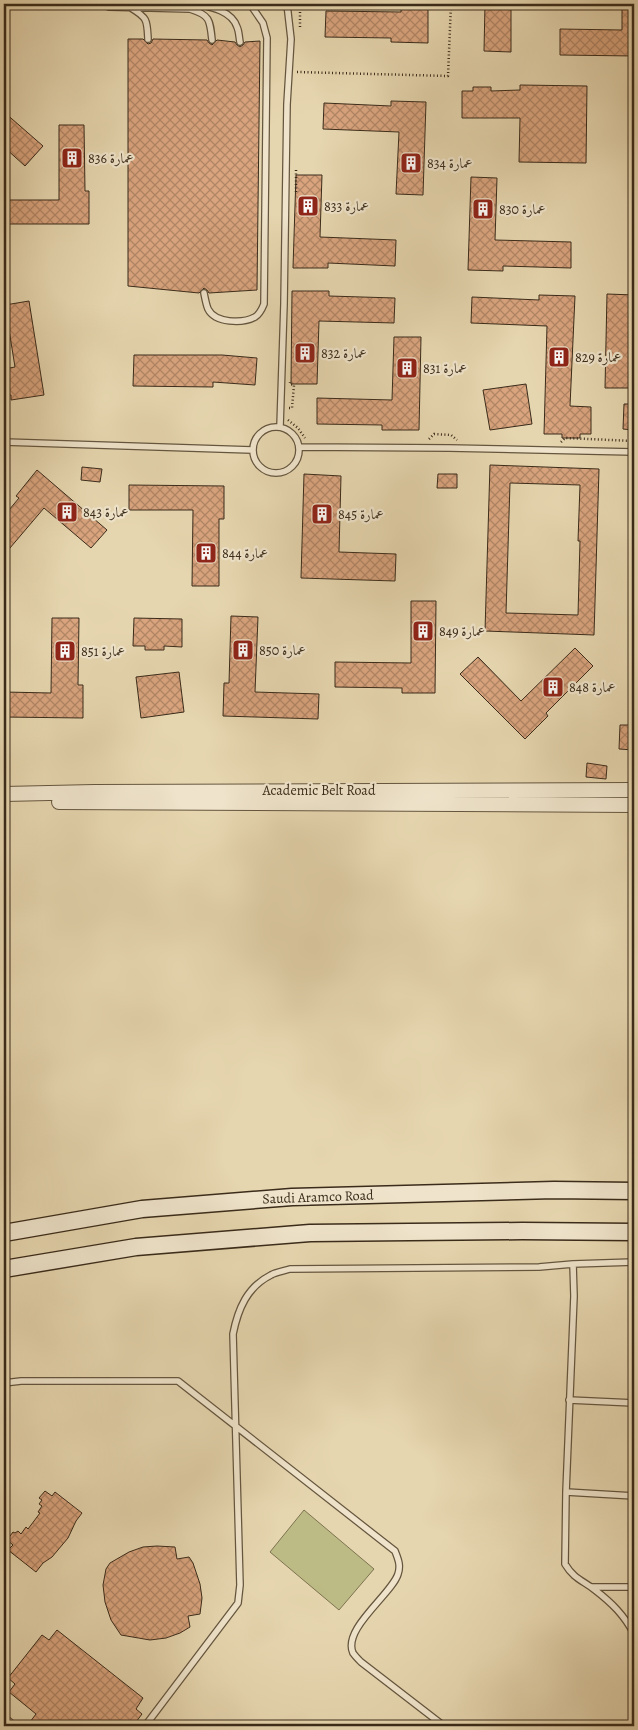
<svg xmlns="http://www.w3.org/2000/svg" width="638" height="1730" font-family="Alegreya,Amiri,serif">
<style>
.garden{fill:#bdbb85;stroke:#7c7350}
.building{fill:url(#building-cross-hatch);stroke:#3a2b1a;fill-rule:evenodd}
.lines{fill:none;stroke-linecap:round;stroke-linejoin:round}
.service-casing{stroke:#65563f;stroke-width:8}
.tertiary-casing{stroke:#65563f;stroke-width:16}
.secondary-casing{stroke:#3a2b1a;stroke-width:19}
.path{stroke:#3a2b1a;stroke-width:2.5;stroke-dasharray:1 2.5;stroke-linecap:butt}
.service{stroke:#efe4cb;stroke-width:5.5}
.tertiary{stroke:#efe4cb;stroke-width:14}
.secondary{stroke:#efe4cb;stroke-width:16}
.labels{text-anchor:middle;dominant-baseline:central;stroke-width:4.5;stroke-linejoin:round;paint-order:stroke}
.poi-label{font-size:14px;fill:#3a2b1a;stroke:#efe4cb;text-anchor:start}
.street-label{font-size:14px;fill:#3a2b1a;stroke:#efe4cb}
</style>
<defs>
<pattern id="building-cross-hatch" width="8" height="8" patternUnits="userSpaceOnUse" patternTransform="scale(1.25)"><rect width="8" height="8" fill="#d9a47e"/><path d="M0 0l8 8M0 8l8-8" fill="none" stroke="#b18666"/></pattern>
</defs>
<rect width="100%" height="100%" fill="#e6d6af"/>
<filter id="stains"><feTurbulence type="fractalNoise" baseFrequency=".004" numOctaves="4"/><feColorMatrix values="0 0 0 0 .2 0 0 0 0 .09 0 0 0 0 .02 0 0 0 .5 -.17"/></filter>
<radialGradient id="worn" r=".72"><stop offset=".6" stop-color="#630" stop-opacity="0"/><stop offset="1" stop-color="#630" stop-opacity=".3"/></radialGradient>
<!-- garden -->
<path class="garden" d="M304,1510L374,1569L339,1610L270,1552Z"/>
<!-- building -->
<path class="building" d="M401,4H428V43L391,42V38L325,37L326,11L401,12Z
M485,4H511V52L484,51Z
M622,4H634V56L560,55V29L622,30Z
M128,39H143L148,44L151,43L153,39L207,40L209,43L212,45L217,40L235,42L237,45L240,47L243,45L245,42L260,41L257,290L209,293L207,290L204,288L199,293L128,286Z
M520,85L587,86L586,163L519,162L520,118H462V91H473V87H491V91L520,90Z
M391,101L426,102L423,195L396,194L399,132L323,129L324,103L391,106Z
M4,112L43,146L25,166L4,147Z
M59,125H84L85,191H89V224H4V200H59Z
M296,175H322L320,237L396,240L395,266L328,263V268H293Z
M471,177L497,178L495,240L571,242V268L503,266V271L468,270Z
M292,291H329V296L395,298L394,323L319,321L317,384H291Z
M607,294L634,295L632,388H605Z
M539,295L575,296L570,406L591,407V434H580V438H562V434H544L547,326L471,323L472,297L539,300Z
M29,301L44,395L11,400V395L4,396V369L15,367L5,305Z
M394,337H421L419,430H382V425L317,424V398L392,400Z
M134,355H222L257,358L255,385L213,382V387L133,386Z
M526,384L532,424L490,430L483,390Z
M624,404H634V430L623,429Z
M490,465L599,469L594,635L485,631ZM510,483L580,485L578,541H580L578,615L506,613Z
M82,467L102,469L100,482L81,480Z
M37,470L107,530L91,548L44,508L4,555V516L19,498L16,496Z
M304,474L341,476L339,552L396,554L395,581L301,578Z
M438,474H457V488H437Z
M129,485L224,486V519H219V586H192L193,510H129Z
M411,601H436L435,693H402V688L335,687V662L411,663Z
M231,616L258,617L255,692L319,694L318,719L223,716L224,683H229Z
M52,618H79L78,685H83V718L4,717V692L51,693Z
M134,618L182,619V647L164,646V650H145V646H133Z
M575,648L593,666L546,713L548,716L525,739L460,674L478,657L521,701Z
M179,672L184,712L141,718L136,677Z
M620,725H634V750L619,749Z
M587,763L607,766L606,779L586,777Z
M45,1491L52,1496L55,1492L82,1513L76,1521L68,1538L52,1557L43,1563L36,1572L8,1550L13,1545L7,1540L13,1532L15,1533L18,1531L21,1534L26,1527L28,1529L40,1513L38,1512L42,1506L39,1504L42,1500L39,1498Z
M157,1546L175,1547L177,1559L189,1557L193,1563L200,1584L202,1598L200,1614L188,1616L190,1627L180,1633L166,1638L150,1640L121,1635L111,1620L105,1602L103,1585L106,1569L110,1563L129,1552L143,1547Z
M57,1630L143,1698L136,1709L142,1714L133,1726H27L36,1714L9,1692L15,1684L8,1678L42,1635L49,1640Z"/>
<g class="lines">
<!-- service casing -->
<g class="service-casing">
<path id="service" d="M100,4L109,7L190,9C210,15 210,20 212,40
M197,4C211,7 232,11 237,27C239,31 239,37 240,42
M131,8C148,18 147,21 148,39
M204,293C205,298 206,304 208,309C215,323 242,324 255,317C260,314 262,309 264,304L267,38L263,23L250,4
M253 450a23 23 0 1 1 46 0a23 23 0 1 1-46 0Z
M280,427L284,304L287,104L291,39L287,4
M4,442L252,450
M299,447L449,448L634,452
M573,1264L634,1262
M4,1383L21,1381H178L395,1551C398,1559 401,1565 398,1574C392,1594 342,1629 353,1653C355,1656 359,1660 361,1662L444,1726
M569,1400L634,1403
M566,1492L634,1496
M592,1587H634
M4,1717L15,1726
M145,1726L238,1603L240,1585L233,1334C238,1309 247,1287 271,1275C276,1272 284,1271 290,1269L539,1267L573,1264L574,1296L566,1492L565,1564C574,1579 582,1580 595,1590C612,1603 624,1615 634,1634"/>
</g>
<!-- tertiary casing -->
<g class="tertiary-casing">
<path id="tertiary" d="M4,794L94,792L634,790
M59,802L634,805"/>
</g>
<!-- secondary casing -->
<g class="secondary-casing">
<path id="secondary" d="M4,1233L142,1209L292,1197L554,1190L634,1191
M4,1269L136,1247L310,1233L522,1231L634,1232"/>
</g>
<!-- path -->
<path class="path" d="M300,27V4
M297,72L448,76L451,4
M296,192V168
M289,408H292L294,385L290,384V382
M288,420L298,428L305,438
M429,439L434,434L451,435L457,440
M561,442L565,438L634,441"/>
<!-- service -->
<use href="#service" class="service"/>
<!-- tertiary -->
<use href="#tertiary" class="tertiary"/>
<!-- secondary -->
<use href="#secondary" class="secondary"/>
</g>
<!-- icons -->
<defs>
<g id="building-square" transform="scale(1.125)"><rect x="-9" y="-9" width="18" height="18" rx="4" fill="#8f2418" stroke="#efe4cb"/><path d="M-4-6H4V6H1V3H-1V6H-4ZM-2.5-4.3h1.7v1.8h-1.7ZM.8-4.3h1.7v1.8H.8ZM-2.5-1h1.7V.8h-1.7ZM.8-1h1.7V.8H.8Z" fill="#fff"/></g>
</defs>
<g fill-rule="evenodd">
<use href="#building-square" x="72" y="158"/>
<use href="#building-square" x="411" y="163"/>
<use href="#building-square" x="308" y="206"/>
<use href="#building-square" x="483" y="209"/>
<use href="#building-square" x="305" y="353"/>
<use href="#building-square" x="559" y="357"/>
<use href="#building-square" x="407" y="368"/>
<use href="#building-square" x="67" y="512"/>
<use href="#building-square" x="322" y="514"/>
<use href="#building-square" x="206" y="553"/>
<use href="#building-square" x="423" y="631"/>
<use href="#building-square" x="243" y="650"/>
<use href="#building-square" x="65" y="651"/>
<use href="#building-square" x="553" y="687"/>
</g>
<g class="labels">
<!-- poi labels -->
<g class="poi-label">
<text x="88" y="158">عمارة 836</text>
<text x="427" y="163">عمارة 834</text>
<text x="324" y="206">عمارة 833</text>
<text x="499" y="209">عمارة 830</text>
<text x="321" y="353">عمارة 832</text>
<text x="575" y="357">عمارة 829</text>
<text x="423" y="368">عمارة 831</text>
<text x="83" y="512">عمارة 843</text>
<text x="338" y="514">عمارة 845</text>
<text x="222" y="553">عمارة 844</text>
<text x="439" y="631">عمارة 849</text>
<text x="259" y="650">عمارة 850</text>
<text x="81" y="651">عمارة 851</text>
<text x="569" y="687">عمارة 848</text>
</g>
<!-- street labels -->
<g class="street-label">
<text x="319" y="790">Academic Belt Road</text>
<text transform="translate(318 1197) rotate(-2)">Saudi Aramco Road</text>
</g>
</g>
<!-- margin -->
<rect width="638" height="1730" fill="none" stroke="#e6d6af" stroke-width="20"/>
<rect x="5" y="5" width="628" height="1720" fill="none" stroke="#3a2b1a" stroke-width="2.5"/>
<rect x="10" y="10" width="618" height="1710" fill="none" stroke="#3a2b1a"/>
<rect width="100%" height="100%" filter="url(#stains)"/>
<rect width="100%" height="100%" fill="url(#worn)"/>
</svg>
